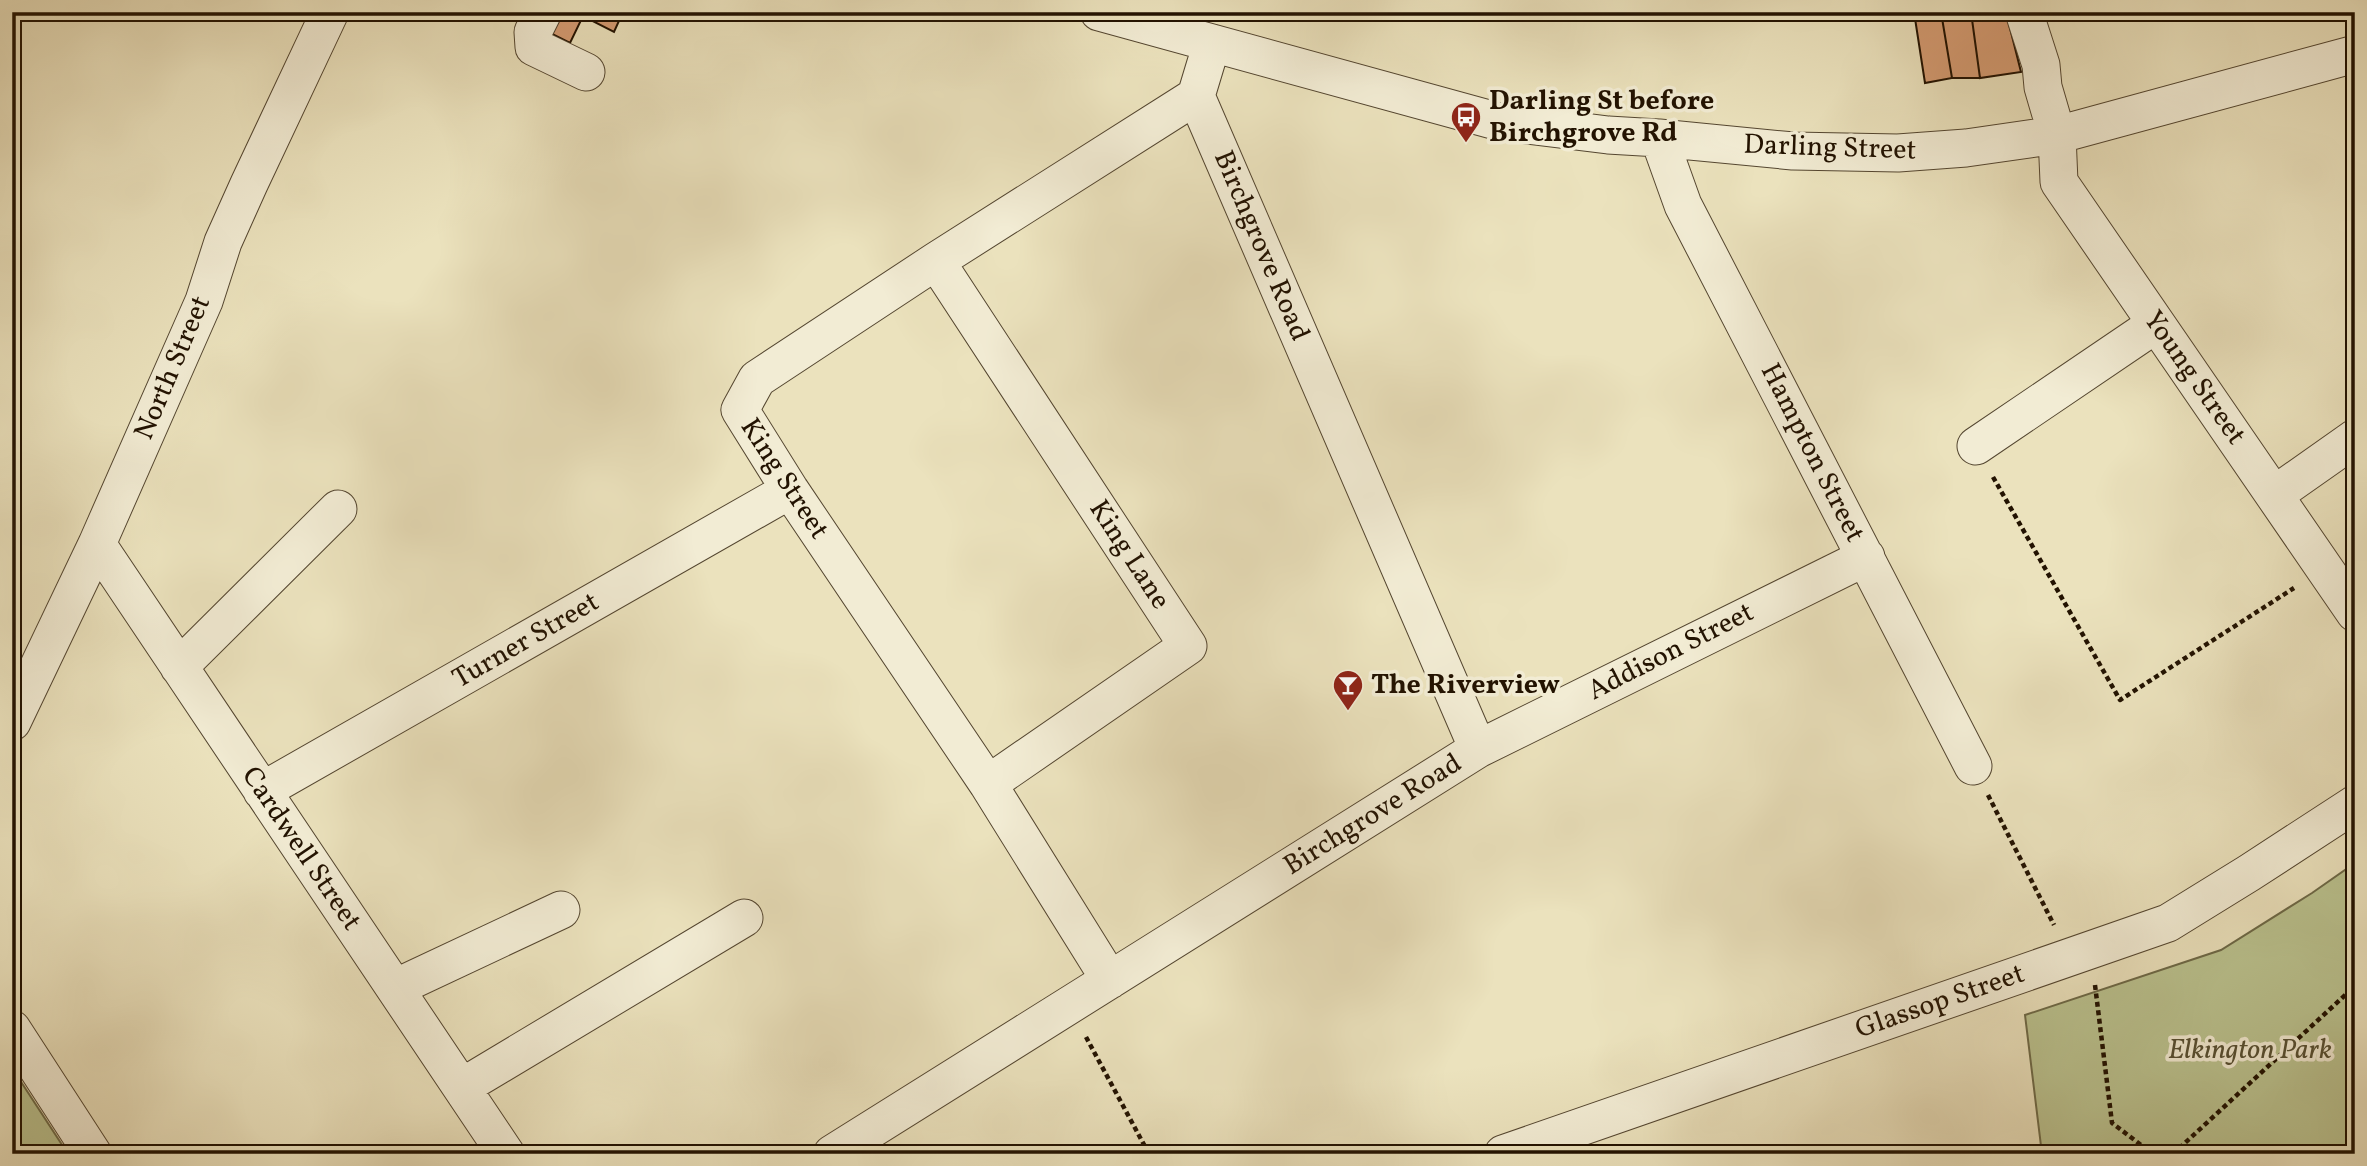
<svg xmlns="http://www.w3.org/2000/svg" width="2367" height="1166" font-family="Vollkorn,serif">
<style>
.green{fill:#bac28f;stroke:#6e6a48;stroke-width:2}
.building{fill:#d49b72;stroke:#221201;stroke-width:2}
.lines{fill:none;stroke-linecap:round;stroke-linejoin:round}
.minor-casing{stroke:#544630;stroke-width:39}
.path{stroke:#221201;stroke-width:4.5;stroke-dasharray:5 3.5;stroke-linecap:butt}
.minor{stroke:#f2ecd4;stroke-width:37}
.labels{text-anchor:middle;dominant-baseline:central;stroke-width:7;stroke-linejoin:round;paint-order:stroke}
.poi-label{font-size:28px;font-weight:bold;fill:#221201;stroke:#f2ecd4;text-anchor:start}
.street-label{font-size:28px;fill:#221201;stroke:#f2ecd4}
.park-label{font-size:28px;font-style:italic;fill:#575033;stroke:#f2ecd4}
</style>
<rect width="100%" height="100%" fill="#ebe2bd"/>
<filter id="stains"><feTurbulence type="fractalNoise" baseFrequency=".00286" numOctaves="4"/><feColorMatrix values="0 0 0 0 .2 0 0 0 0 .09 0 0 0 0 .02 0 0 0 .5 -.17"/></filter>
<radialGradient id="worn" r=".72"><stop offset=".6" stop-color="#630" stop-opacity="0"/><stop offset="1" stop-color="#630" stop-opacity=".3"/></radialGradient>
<!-- green -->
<path class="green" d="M2355,863V1154H2042L2025,1015L2221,950L2312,893Z
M12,1068L68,1154H12Z"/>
<!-- building -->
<path class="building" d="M552,12H623L614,32L583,16L570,43L544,30Z
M1914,12H1941L1952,78L1925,83Z
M1941,12H1971L1980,78H1952Z
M1971,12H2006L2021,72L1980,78Z"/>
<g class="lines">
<!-- minor casing -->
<g class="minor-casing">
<path id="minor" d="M543,12L533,32L534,47L586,72
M1099,12L1496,121L1608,135L1659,138L1793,151L1898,153L1966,148L2057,135L2355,54
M2024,12L2041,65L2043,87L2057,135L2059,182L2355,613
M1212,43L1196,96L1478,749
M1659,138L1683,205L1973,766
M936,261L1188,646L988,784
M1976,446L2156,324
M2274,495L2355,438
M97,544L506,1154
M179,667L338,509
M12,722L97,544L204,301L223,242L249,184L330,12
M262,791L790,490
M1110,980L988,784L790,490L740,410L757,379L936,261L1196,96
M395,988L561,910
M12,1029L93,1154
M462,1087L744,918
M832,1154L1478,749L1866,557
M1503,1154L2168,923L2249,873L2355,804"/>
</g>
<!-- path -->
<path class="path" d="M1993,477L2120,700L2294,588
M1988,795L2054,925
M2095,985L2112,1123L2153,1154
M1086,1037L1149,1154
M2173,1154L2355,986"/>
<!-- minor -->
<use href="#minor" class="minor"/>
</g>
<!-- icons -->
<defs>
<g id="bus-pin" transform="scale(1.575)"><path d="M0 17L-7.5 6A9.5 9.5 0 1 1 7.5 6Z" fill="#8f2418" stroke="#f2ecd4"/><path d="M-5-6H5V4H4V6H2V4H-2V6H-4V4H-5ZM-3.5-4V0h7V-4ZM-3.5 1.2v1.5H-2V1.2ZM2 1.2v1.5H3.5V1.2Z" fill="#fff"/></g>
<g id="bar-pin" transform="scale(1.575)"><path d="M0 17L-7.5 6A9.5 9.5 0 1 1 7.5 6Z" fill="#8f2418" stroke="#f2ecd4"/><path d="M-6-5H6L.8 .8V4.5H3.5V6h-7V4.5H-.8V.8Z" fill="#fff"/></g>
</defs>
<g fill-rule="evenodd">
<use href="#bus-pin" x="1466" y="117"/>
<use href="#bar-pin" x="1348" y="685"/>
</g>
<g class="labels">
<!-- poi labels -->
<g class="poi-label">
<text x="1489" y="101">Darling St before<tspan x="1489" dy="32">Birchgrove Rd</tspan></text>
<text x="1371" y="685">The Riverview</text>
</g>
<!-- street labels -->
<g class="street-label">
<text transform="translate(1830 148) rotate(2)">Darling Street</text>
<text transform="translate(1261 246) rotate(67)">Birchgrove Road</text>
<text transform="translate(173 368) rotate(-67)">North Street</text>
<text transform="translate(2194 378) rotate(55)">Young Street</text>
<text transform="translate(1812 453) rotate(63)">Hampton Street</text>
<text transform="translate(784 479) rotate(57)">King Street</text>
<text transform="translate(1129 555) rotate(57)">King Lane</text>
<text transform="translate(526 641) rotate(-30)">Turner Street</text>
<text transform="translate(1671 652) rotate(-27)">Addison Street</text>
<text transform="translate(1373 815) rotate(-32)">Birchgrove Road</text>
<text transform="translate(301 849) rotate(56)">Cardwell Street</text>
<text transform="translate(1940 1002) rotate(-19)">Glassop Street</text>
</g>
<!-- park labels -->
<g class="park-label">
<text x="2250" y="1050">Elkington Park</text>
</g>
</g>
<!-- margin -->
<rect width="2367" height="1166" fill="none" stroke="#ebe2bd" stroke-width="42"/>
<rect x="14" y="14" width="2339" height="1138" fill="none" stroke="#221201" stroke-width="3.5"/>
<rect x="21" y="21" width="2325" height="1124" fill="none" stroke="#221201" stroke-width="2"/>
<rect width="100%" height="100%" filter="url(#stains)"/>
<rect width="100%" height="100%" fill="url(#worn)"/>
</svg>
